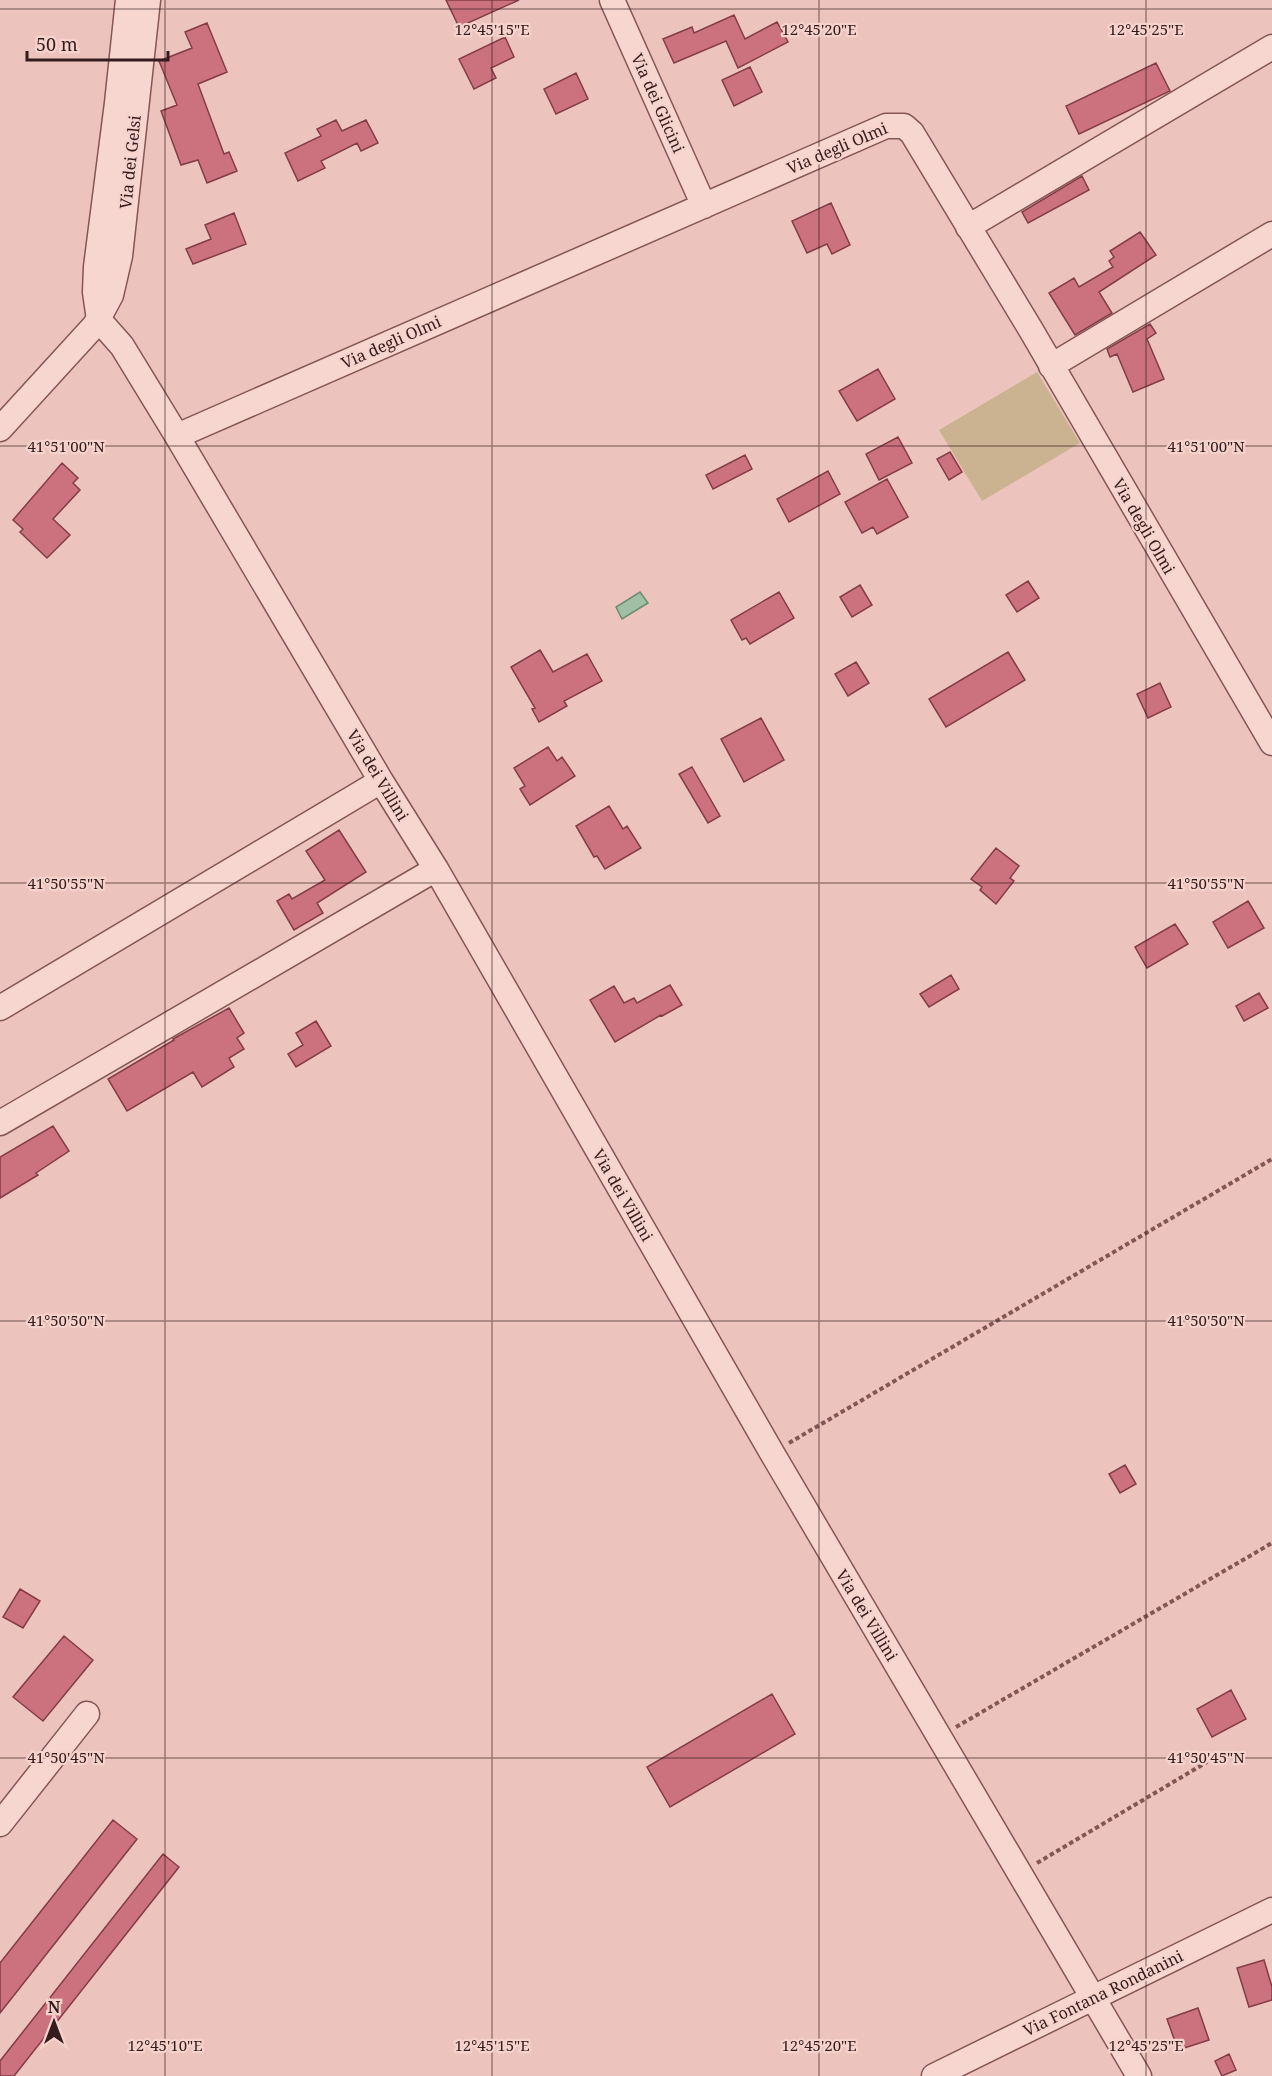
<svg xmlns="http://www.w3.org/2000/svg" width="1272" height="2076" font-family="'Noto Serif',serif">
<style>
.green{fill:#cbb291}
.water{fill:#a1bfa5;stroke:#688c6f;stroke-width:1.5}
.building{fill:#cc727f;stroke:#843c48;stroke-width:1.5}
.lines{fill:none;stroke-linecap:round;stroke-linejoin:round}
.minor-casing{stroke:#855657;stroke-width:27}
.path{stroke:#855657;stroke-width:4;stroke-dasharray:4.5 3;stroke-linecap:butt}
.minor{stroke:#f8d6d0;stroke-width:24}
.ticks{fill:none;stroke:#341b1d;stroke-width:1.5;stroke-opacity:0.45}
.labels{text-anchor:middle;dominant-baseline:central;stroke-width:4.5;stroke-linejoin:round;paint-order:stroke}
.street-label{font-size:16px;fill:#341b1d;stroke:#f5d3cc}
.ticks-label{font-size:15px;text-anchor:middle;fill:#341b1d;stroke:#f5d3cc;stroke-width:4.5;stroke-linejoin:round;paint-order:stroke}
</style>
<rect width="100%" height="100%" fill="#edc4bd"/>
<!-- green -->
<path class="green" d="M1037,372L1080,443L982,501L939,430Z"/>
<!-- water -->
<path class="water" d="M640,592L648,603L622,619L616,607Z"/>
<!-- building -->
<path class="building" d="M446,0H519L459,27Z
M734,15L745,39L777,22L788,42L738,68L726,41L674,63L663,39L692,27L694,33Z
M207,23L227,72L198,84L224,154L229,152L237,171L207,183L198,160L181,165L161,111L177,105L159,61L192,48L185,32Z
M505,37L514,57L491,68L496,78L474,89L459,59Z
M1156,63L1170,91L1079,134L1066,106Z
M750,67L762,92L734,106L722,80Z
M576,73L588,99L556,114L544,89Z
M336,120L342,131L366,120L378,143L361,151L357,143L321,161L325,168L298,181L285,153L321,136L317,129Z
M1082,176L1089,190L1028,223L1022,212Z
M831,203L850,245L832,254L827,244L807,253L792,221Z
M234,213L246,244L193,264L186,249L211,239L205,225Z
M1140,232L1156,255L1099,292L1112,313L1075,335L1049,293L1074,278L1079,287L1113,267L1109,261L1114,257L1110,251Z
M1150,324L1156,333L1147,339L1164,379L1133,392L1117,354L1110,357L1107,349Z
M878,369L895,399L857,421L839,391Z
M898,437L912,463L879,480L866,454Z
M950,452L962,472L949,480L937,459Z
M745,455L752,469L713,489L706,475Z
M62,463L78,478L73,483L80,490L53,519L70,535L47,558L20,532L23,529L13,520Z
M828,471L840,494L789,522L777,499Z
M887,479L908,517L877,534L873,527L862,533L845,502Z
M1028,581L1039,598L1017,612L1006,595Z
M860,585L872,605L852,617L840,597Z
M779,592L794,618L750,644L746,638L742,640L731,620Z
M540,650L553,672L587,654L602,681L564,701L567,706L539,722L532,709L535,708L511,667Z
M1008,652L1025,680L946,727L929,699Z
M856,662L869,683L848,696L835,674Z
M1160,683L1171,707L1148,718L1137,694Z
M761,718L784,760L744,782L721,739Z
M548,747L557,761L562,757L575,776L530,805L520,789L525,786L514,768Z
M692,767L720,816L708,823L679,774Z
M609,806L623,829L627,826L641,848L605,869L597,856L594,857L576,826Z
M339,830L366,872L317,903L323,913L294,930L277,901L289,894L292,899L325,880L306,851Z
M996,848L1019,866L1010,878L1014,881L996,904L980,890L982,887L971,879Z
M1248,901L1264,928L1228,948L1213,922Z
M1175,924L1188,944L1147,968L1135,947Z
M951,975L959,989L929,1007L920,994Z
M670,985L682,1005L662,1016L661,1015L615,1042L590,1000L614,986L624,1003L634,998L637,1003Z
M1259,993L1268,1008L1244,1021L1236,1006Z
M229,1008L244,1033L237,1038L244,1049L229,1058L234,1067L202,1087L193,1072L127,1111L108,1079L174,1040L173,1039Z
M316,1021L331,1046L296,1067L288,1054L303,1045L296,1033Z
M53,1126L69,1151L36,1173L38,1175L0,1198V1157Z
M1125,1465L1136,1484L1120,1493L1109,1474Z
M20,1589L40,1601L23,1628L3,1617Z
M64,1636L93,1660L43,1721L13,1697Z
M1231,1690L1246,1719L1212,1737L1197,1709Z
M772,1694L795,1734L670,1807L647,1767Z
M113,1820L137,1839L0,2013V1963Z
M163,1854L179,1867L14,2076H0V2061Z
M1264,1960L1272,1987V2000L1249,2007L1237,1968Z
M1198,2008L1209,2040L1178,2050L1167,2019Z
M1229,2054L1236,2070L1222,2076L1215,2061Z"/>
<g class="lines">
<!-- minor casing -->
<g class="minor-casing">
<path id="minor" d="M612,0L704,206
M968,227L1272,47
M99,320L122,346L177,436L381,781L436,869L772,1453L1139,2076
M99,320L95,292L96,267L117,103L128,0
M1051,366L1272,234
M0,429L95,325L111,295L120,256L148,0
M177,436L886,126H904L912,133L1031,330L1272,743
M0,1008L381,781
M0,1123L436,869
M0,1824L87,1714
M934,2076L1272,1910"/>
</g>
<!-- path -->
<path class="path" d="M789,1443L1272,1159
M956,1727L1272,1543
M1037,1863L1207,1762"/>
<!-- minor -->
<use href="#minor" class="minor"/>
</g>
<!-- ticks -->
<path class="ticks" d="M165,0V2076M492,0V2076M819,0V2076M1146,0V2076M0,9H1272M0,446H1272M0,883H1272M0,1321H1272M0,1758H1272"/>
<g class="labels">
<!-- street labels -->
<g class="street-label">
<text transform="translate(658 103) rotate(66)">Via dei Glicini</text>
<text transform="translate(837 148) rotate(-23)">Via degli Olmi</text>
<text transform="translate(130 162) rotate(-84)">Via dei Gelsi</text>
<text transform="translate(391 342) rotate(-24)">Via degli Olmi</text>
<text transform="translate(1144 526) rotate(60)">Via degli Olmi</text>
<text transform="translate(378 775) rotate(59)">Via dei Villini</text>
<text transform="translate(623 1195) rotate(60)">Via dei Villini</text>
<text transform="translate(867 1615) rotate(59)">Via dei Villini</text>
<text transform="translate(1103 1993) rotate(-26)">Via Fontana Rondanini</text>
</g>
</g>
<g class="ticks-label">
<text x="492" y="35">12°45'15"E</text>
<text x="819" y="35">12°45'20"E</text>
<text x="1146" y="35">12°45'25"E</text>
<text x="66" y="452">41°51'00"N</text>
<text x="1206" y="452">41°51'00"N</text>
<text x="66" y="889">41°50'55"N</text>
<text x="1206" y="889">41°50'55"N</text>
<text x="66" y="1326">41°50'50"N</text>
<text x="1206" y="1326">41°50'50"N</text>
<text x="66" y="1763">41°50'45"N</text>
<text x="1206" y="1763">41°50'45"N</text>
<text x="165" y="2051">12°45'10"E</text>
<text x="492" y="2051">12°45'15"E</text>
<text x="819" y="2051">12°45'20"E</text>
<text x="1146" y="2051">12°45'25"E</text>
</g>
<!-- north arrow -->
<g transform="translate(54 2022)" stroke="#f5d3cc" stroke-width="4.5" paint-order="stroke">
<path d="M0-4.5L10 22L0 15L-10 22Z" fill="#341b1d"/>
<text y="-9" font-size="16" font-weight="bold" text-anchor="middle" fill="#341b1d">N</text>
</g>
<!-- scale -->
<path d="M27 51v9h141v-9" fill="none" stroke="#341b1d" stroke-width="3"/>
<text x="36" y="51" font-size="18" fill="#341b1d" stroke="#f5d3cc" stroke-width="4.5" paint-order="stroke">50 m</text>
</svg>
